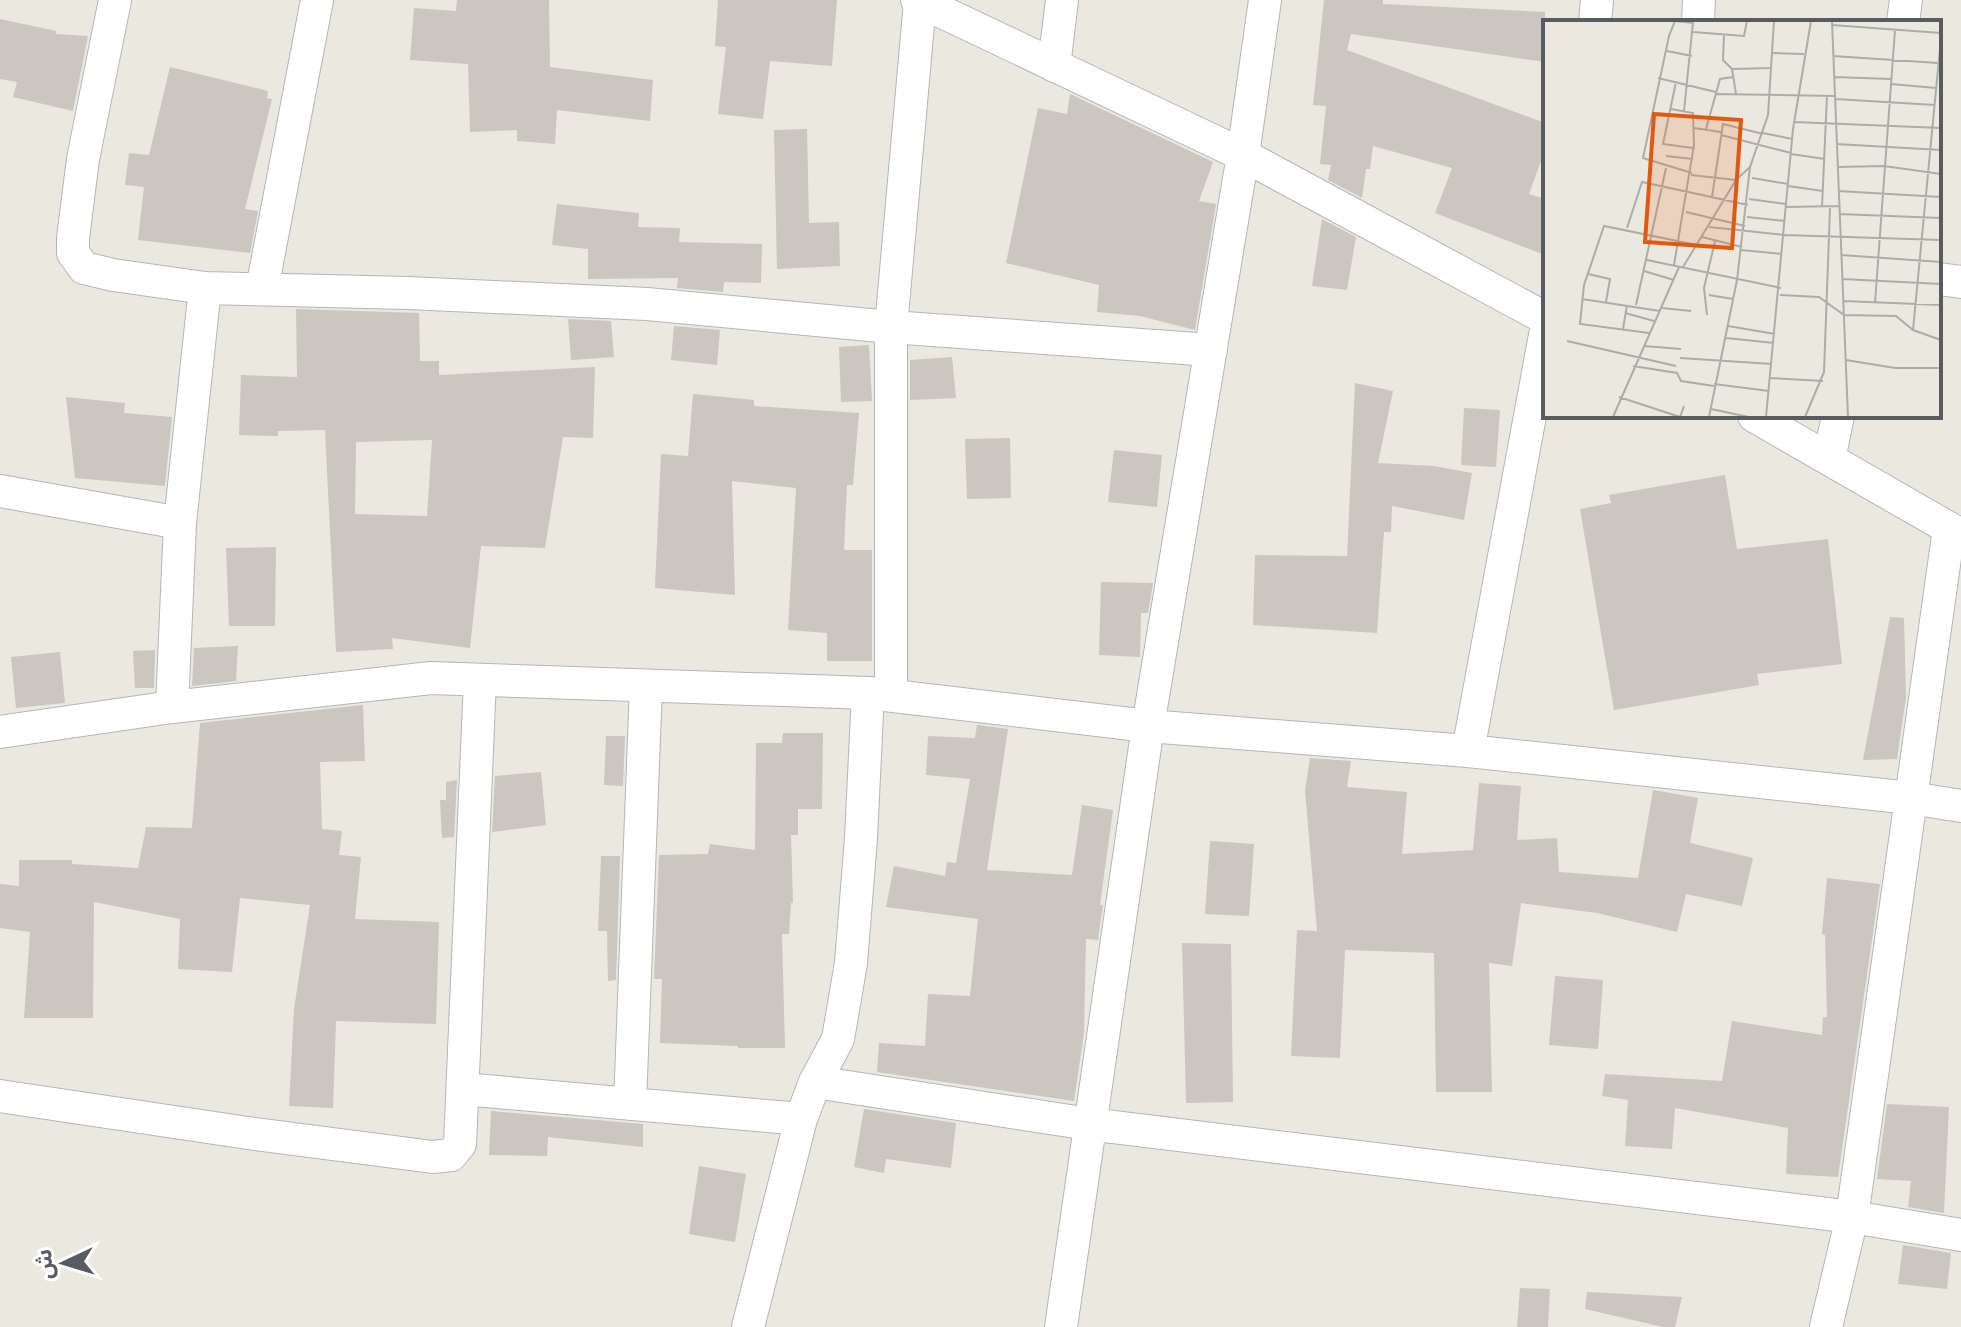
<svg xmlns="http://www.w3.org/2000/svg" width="1961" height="1327" font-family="Quicksand,'Noto Sans Arabic',sans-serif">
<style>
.building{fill:#cbc6c0;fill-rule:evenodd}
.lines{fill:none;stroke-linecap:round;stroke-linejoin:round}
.street-casing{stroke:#b2b6ba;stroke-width:34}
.street{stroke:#fff;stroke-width:32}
.inset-road{fill:none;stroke:#acaca8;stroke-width:2}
.view{fill:#e15910;fill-opacity:0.15;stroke:#e15910;stroke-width:4}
.inset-edge{fill:none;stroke:#585c60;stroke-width:4}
</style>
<rect width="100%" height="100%" fill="#ebe8df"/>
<!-- building -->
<path class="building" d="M457,0H549L550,67L653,80L650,121L557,110L555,144L517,141V130L470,132L468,64L410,60L414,8L456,11Z
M718,0H837L832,66L770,61L763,119L718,114L726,47L715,46Z
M1324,0H1383V4L1545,12V62L1351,34L1347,50L1545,123V150L1529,194L1545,199V255L1435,213L1452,168L1373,146L1370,169H1366L1362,198L1328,180L1331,165L1320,164L1326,106L1313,105Z
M0,19L56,31V34L88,36L73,111L13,97L17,82L0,79Z
M170,67L268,91L267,98L272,99L245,209L258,211L250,253L138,240L144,187L125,185L129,153L149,155Z
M1070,94L1213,162L1199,201L1216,204L1195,330L1140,316L1097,312L1099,285L1006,263L1038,108L1067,114Z
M807,129L809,223L839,222L840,266L777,269L774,130Z
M557,204L639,213L638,227L680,228L679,242L762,244L761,283L724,282L723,292L677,288L678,278L588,279V249L552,245Z
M1322,219L1356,237L1347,290L1312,286Z
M296,309L419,313L420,361H439V375L595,367L593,438L563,437L545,548L481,546L470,648L392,638L393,649L336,652L325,430L278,431V436L239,435L241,375L297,377ZM432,440L427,516L355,514L356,442Z
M568,319L611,321L614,357L571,360Z
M674,326L720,330L717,365L671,360Z
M869,345L872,401L841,402L839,347Z
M952,357L956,398L910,400V360Z
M1355,383L1393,391L1378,463L1434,466L1472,473L1464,520L1392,506L1391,532H1384L1377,633L1253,625L1255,555L1347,556Z
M693,394L754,400V406L859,413L853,485H847L844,550H872V661H827V633L788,630L796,488L732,481L735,595L655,588L661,454L688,456Z
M66,397L125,403L124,413L172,417L165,486L75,478Z
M1464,408L1500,410L1496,467L1461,465Z
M1010,438L1011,498L967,499L965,439Z
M1114,450L1162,455L1157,507L1108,502Z
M1725,475L1737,549L1828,539L1842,664L1757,674L1759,685L1614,710L1580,509L1611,503L1609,495Z
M276,547L275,626H229L226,548Z
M1101,582L1153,583L1148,613H1141L1140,657L1099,655Z
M1890,617L1904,618L1906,697L1897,759L1863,760Z
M238,646L236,681L192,686L194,648Z
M155,650L154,688H135L133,651Z
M60,652L65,703L16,708L11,657Z
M363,705L365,761L320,762L322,829L342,831L339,855L361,857L355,919L439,922L436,1024L336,1021L333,1108L289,1106L294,1009L310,905L240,898L232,972L178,969L180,919L94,902L93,1018H24L30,932L0,928V884L19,886V860H72V864L138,868L146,827L192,828L200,723Z
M977,725L1008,729L987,870L1072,875L1082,805L1113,810L1100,905H1103L1098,940L1086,939L1084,1033L1074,1101L877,1072L879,1043L925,1046L928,994L970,996L978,919L886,907L894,866L945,876L947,862L956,863L970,779L926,775L928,736L975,738Z
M783,733H823L822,809H798V835H791L793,903H791L789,934H782L785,1048H738V1046L660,1043L662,979H654L659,855L708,854L710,844L755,850L756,743H782Z
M606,736H625L623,786L604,785Z
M1310,758L1351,761L1347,787L1407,792L1402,854L1473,850L1479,783L1521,786L1517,840L1557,838L1559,872L1638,878L1653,790L1698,798L1690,843L1753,858L1742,906L1686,894L1677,932L1597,913L1521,903L1512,966L1489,963L1492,1092H1436L1434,953L1345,950L1340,1058L1291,1056L1297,930L1317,931L1305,790Z
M541,772L546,825L492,832L495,776Z
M457,780L454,837L442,838L440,800H446V782Z
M1210,841L1254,844L1249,916L1205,914Z
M601,856H620L616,980L608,981L607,931H598Z
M1827,878L1880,884L1838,1177L1786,1174L1788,1128L1675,1108L1672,1149L1625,1146L1628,1100L1602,1096L1605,1074L1722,1081L1732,1021L1822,1035L1823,1017H1827L1825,935L1822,934Z
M1182,943L1231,944L1233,1102L1186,1103Z
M1555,976L1603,980L1598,1049L1549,1045Z
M1887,1104L1949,1107L1944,1213L1908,1207L1911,1181L1877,1179Z
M864,1109L956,1123L951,1168L886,1159L884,1173L854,1167Z
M491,1111L643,1124V1147L548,1137L547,1156L489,1155Z
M699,1166L746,1174L735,1242L689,1234Z
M1903,1245L1951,1253L1947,1289L1898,1284Z
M1520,1288L1550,1289L1548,1327H1517Z
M1587,1292L1682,1297L1675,1327H1663L1585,1309Z"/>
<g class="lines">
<!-- street casing -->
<g class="street-casing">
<path id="street" d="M115,0L83,159L73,238V253L84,268L113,275L205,288L408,293L647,304L891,327L1211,350
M917,0L1243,155L1545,318
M1595,22L1597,0
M1698,22L1699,0
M1903,22L1906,0
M1054,66L1062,0
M1939,279L1961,282
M262,289L317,0
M1754,416L1961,535
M1829,459L1838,416
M0,491L180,523
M891,694V327L920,2
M172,707L180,523L205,288
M0,732L172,707L431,678L868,693L1148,726L1468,751L1911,798L1961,806
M1468,751L1545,335
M815,1082L1089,1124L1852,1217L1961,1235
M463,1089L801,1119
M0,1096L248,1133L433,1157L451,1155L460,1144L480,680
M630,1104L646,686
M748,1327L801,1119L815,1082L838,1039L851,963L861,838L868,693
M1061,1327L1148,726L1243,155L1265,0
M1826,1327L1852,1217L1949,529"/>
</g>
<!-- street -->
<use href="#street" class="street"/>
</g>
<!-- overview -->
<g transform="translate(1543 20)">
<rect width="398" height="398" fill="#ebe8df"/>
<path class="inset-road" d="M289,1L305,397M289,5L398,13M150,12L201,16L204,1M181,15L180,40L189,49L193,74M124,31L149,36M230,33L261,34M290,36L395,43M189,49L229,48M291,57L348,59M115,58L173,72M133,62L120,124L150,128M348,64L393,68M172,74L291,76M292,79L392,85M128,89L150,93L151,125L131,245M141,91L150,2M251,102L398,108M151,108L178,112M163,109L177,59L190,57M220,113L249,119M178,115L248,133M293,124L398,130M248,134L282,139M123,136L150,139M294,147L341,146L398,154M149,153L100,138L126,16L132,1L150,3M148,155L193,160M209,158L245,164M245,166L280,171M295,171L398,177M169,177L180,104L220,114M206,179L243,184M243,187L296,186M279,187L284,75M143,192L202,206M296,194L398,198M204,197L242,201M166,207L241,215L398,220M84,208L99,162L205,185M159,217L199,227M198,230L239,234M298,235L398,242M104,240L238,268M140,247L193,160L207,147M101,251L131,260M45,254L67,259L63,282M299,259L398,264M166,275L190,279M237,275L276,277L301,295L353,296L370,310L398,320M39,279L117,291M300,281L398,285M332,283L352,10M93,285L123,148M119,288L148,291M82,293L111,301M164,295L161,268L172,221M185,306L232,314M80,309L84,285M370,310L398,18M106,313L37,304L41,265L61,206L154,225M183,318L231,323M24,321L133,346M101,326L138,329M137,338L229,344M303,340L352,348H398M90,346L134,353L138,361L171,366M227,358L280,361M171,364L226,371M76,377L137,397L141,386M168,389L206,397M70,397L136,247M166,397L194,260L207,147L225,95L231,1M223,397L250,109L268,1M262,397L281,352L287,188"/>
<path class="view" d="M111,94L198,100L189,228L102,222Z"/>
<rect width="398" height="398" class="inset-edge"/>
</g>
<!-- north arrow -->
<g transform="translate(64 1263) rotate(266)" stroke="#ffffff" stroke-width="6" paint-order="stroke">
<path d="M0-6L14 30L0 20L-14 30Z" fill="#585c60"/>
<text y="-12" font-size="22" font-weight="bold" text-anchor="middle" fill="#585c60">ش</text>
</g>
</svg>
